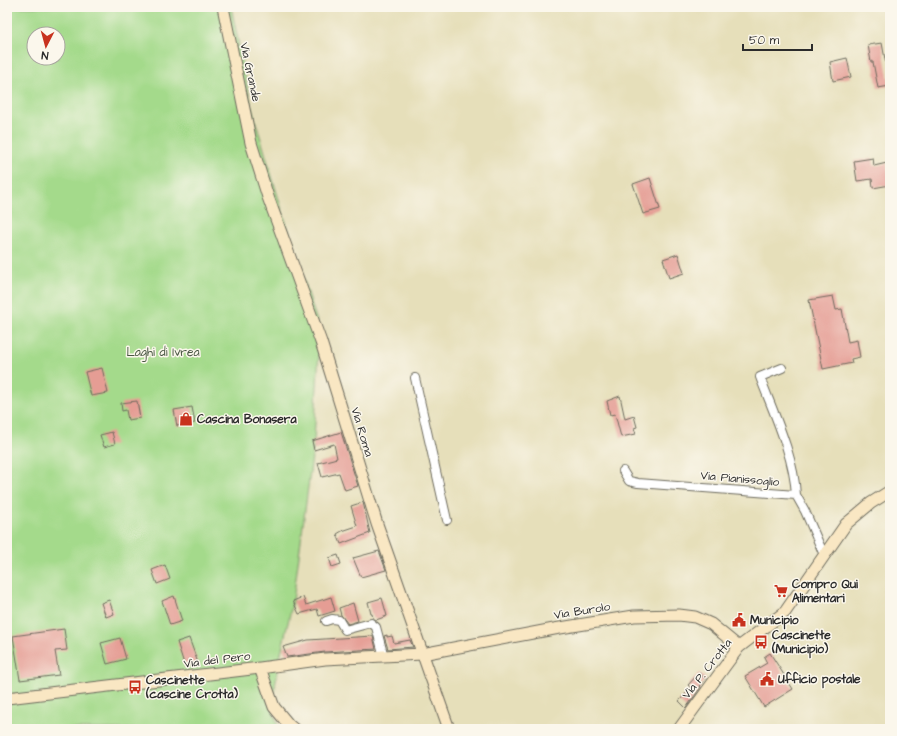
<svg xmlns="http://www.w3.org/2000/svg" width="897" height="736" font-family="'Architects Daughter',sans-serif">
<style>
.green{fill:#a4da8b;stroke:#68825b;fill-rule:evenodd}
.building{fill:#e59d94}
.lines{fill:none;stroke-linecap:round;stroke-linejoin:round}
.street-casing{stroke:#6c6a5d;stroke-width:10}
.secondary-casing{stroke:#6c6a5d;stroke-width:13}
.street{stroke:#fff;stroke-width:8}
.secondary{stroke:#f9e7c3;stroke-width:11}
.labels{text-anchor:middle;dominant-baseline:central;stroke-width:3;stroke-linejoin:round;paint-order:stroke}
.street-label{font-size:12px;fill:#2b2b2b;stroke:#fbf7ec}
.park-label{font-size:12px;fill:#495743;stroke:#fbf7ec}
.poi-label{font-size:12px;font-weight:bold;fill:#2b2b2b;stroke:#fbf7ec;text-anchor:start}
</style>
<rect width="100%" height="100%" fill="#fbf7ec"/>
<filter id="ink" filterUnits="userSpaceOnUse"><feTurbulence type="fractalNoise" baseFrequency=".025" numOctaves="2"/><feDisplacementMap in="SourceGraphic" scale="8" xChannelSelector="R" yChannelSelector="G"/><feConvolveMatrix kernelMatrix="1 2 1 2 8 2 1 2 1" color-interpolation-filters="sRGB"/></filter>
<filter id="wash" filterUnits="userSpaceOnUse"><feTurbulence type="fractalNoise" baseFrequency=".012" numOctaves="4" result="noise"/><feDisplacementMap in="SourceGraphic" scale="16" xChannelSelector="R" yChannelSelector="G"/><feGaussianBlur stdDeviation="0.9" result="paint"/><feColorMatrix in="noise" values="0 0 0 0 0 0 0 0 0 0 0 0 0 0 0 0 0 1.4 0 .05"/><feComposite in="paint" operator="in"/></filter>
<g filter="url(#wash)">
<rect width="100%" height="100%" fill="#e6dfba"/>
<!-- green -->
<path class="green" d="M7,7H231L252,109L279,200L320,331L314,442L293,601L278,666L272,708L279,729H7ZM34,34H58V58H34Z"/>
<g id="blocks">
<!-- building -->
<path class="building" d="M882,43L890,86L878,88L873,62H871L868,45Z
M847,58L851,77L833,81L830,62Z
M873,158L874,166L887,163L890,185L873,188L872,179L857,181L854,161Z
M650,178L660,209L643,214L633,184Z
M678,254L684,273L669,278L663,259Z
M833,296L836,310L842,309L848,342L857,340L860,357L851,359L852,363L823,369L809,300Z
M102,368L108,393L91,396L85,372Z
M620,396L625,419L634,416L637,427L634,428L636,434L621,437L615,414L610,415L607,401Z
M137,401L140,418L128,420L126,410L122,411L121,403Z
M192,407L195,423L177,426L174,410Z
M112,432L115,444L104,447L100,435Z
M341,432L358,486L345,490L339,473L322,477L318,463L337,458L334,444L314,450L312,441Z
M363,502L370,533L341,544L337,534L342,531L357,526L351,506Z
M379,551L386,570L361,577L353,558Z
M338,555L341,564L332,567L329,558Z
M165,565L170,579L157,584L152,570Z
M174,596L182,621L170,625L162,601Z
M303,597L306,605L331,597L335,611L319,616L317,609L299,614L293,601Z
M382,598L387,616L376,620L373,618L372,614H371L368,602Z
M109,600L114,614L106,617L101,603Z
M353,603L358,621L348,624L341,615L339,608Z
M64,629L67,650L55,651L59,675L20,680L13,636Z
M387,635V637L392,636L394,643L410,640L413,647L388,649L384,636Z
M373,636L376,649L325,652L287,657L283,647L308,640Z
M120,638L126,659L107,664L101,643Z
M189,638L198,663L185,667L177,642Z
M770,653L793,689L764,707L745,676L767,663L764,657Z
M699,673L706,679L700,686L701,687L686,708L679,701L691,688L688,685Z"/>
</g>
</g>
<g filter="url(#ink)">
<use href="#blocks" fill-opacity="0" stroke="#6c6a5d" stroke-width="1"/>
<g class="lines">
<!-- street casing -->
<g class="street-casing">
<path id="street" d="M782,368L760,377C774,414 794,456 796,495
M415,378L447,520
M623,471L629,481L638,483L796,495L805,511L824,555
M326,621L332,619L339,620L345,630L371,623L376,627L384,657"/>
</g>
<!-- secondary casing -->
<g class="secondary-casing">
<path id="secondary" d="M223,7L251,143L268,197L321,342L377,524L449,729
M260,668L274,707L289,725L294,729
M7,698L260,668L325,659L422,654L554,629L634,616L679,615L695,617L711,624L739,647
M679,729L739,647L785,612L846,524L871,503L890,491"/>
</g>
<!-- street -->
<use href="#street" class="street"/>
<!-- secondary -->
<use href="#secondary" class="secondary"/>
</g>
</g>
<!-- icons -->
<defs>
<g id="shop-bare" transform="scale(1.08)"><path d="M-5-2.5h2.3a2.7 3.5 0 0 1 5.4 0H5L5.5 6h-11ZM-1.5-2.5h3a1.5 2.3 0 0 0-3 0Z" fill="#c8321e" stroke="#fbf7ec" stroke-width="2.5" paint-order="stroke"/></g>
<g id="supermarket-bare" transform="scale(1.08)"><path d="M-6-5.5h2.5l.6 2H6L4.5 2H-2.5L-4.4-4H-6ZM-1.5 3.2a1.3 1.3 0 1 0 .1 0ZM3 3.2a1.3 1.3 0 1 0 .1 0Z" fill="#c8321e" stroke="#fbf7ec" stroke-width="2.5" paint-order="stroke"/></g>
<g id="civic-bare" transform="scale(1.08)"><path d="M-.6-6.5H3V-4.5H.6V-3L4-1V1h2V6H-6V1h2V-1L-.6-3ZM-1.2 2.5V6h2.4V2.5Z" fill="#c8321e" stroke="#fbf7ec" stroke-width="2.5" paint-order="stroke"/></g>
<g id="bus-bare" transform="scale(1.08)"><path d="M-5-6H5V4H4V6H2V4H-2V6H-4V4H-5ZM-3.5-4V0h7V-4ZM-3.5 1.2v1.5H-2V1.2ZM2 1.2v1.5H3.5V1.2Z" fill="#c8321e" stroke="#fbf7ec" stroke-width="2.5" paint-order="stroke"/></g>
</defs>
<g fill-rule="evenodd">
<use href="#shop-bare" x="186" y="419"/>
<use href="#supermarket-bare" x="781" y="591"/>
<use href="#civic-bare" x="739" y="620"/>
<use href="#bus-bare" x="761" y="642"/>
<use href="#civic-bare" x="767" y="679"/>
<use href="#bus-bare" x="135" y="687"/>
</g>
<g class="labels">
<!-- street labels -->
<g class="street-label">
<text transform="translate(250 72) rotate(78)">Via Grande</text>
<text transform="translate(362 432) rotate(73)">Via Roma</text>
<text transform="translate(740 479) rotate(5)">Via Pianissoglio</text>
<text transform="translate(582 611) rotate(-9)">Via Burolo</text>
<text transform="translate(217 660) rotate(-7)">Via del Pero</text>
<text transform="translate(707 669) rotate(-52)">Via P. Crotta</text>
</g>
<!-- park labels -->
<g class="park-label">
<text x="163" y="352">Laghi di Ivrea</text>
</g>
<!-- poi labels -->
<g class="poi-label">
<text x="197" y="419">Cascina Bonasera</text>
<text x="792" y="584">Compro Qui<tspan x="792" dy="14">Alimentari</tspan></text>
<text x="750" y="620">Municipio</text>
<text x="772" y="635">Cascinette<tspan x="772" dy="14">(Municipio)</tspan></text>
<text x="778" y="679">Ufficio postale</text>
<text x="146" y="680">Cascinette<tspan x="146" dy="14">(cascine Crotta)</tspan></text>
</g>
</g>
<!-- margin -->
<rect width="897" height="736" fill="none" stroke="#fbf7ec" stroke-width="24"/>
<!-- north arrow -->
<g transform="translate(46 46) rotate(186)"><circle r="19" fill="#fbf7ec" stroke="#a8a59f"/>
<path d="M0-3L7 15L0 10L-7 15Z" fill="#c8321e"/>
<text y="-6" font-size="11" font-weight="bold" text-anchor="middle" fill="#2b2b2b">N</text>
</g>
<!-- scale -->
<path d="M743 44v6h69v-6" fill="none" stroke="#2b2b2b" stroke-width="2"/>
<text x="749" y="44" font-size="12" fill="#2b2b2b" stroke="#fbf7ec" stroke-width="3" paint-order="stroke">50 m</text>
</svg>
